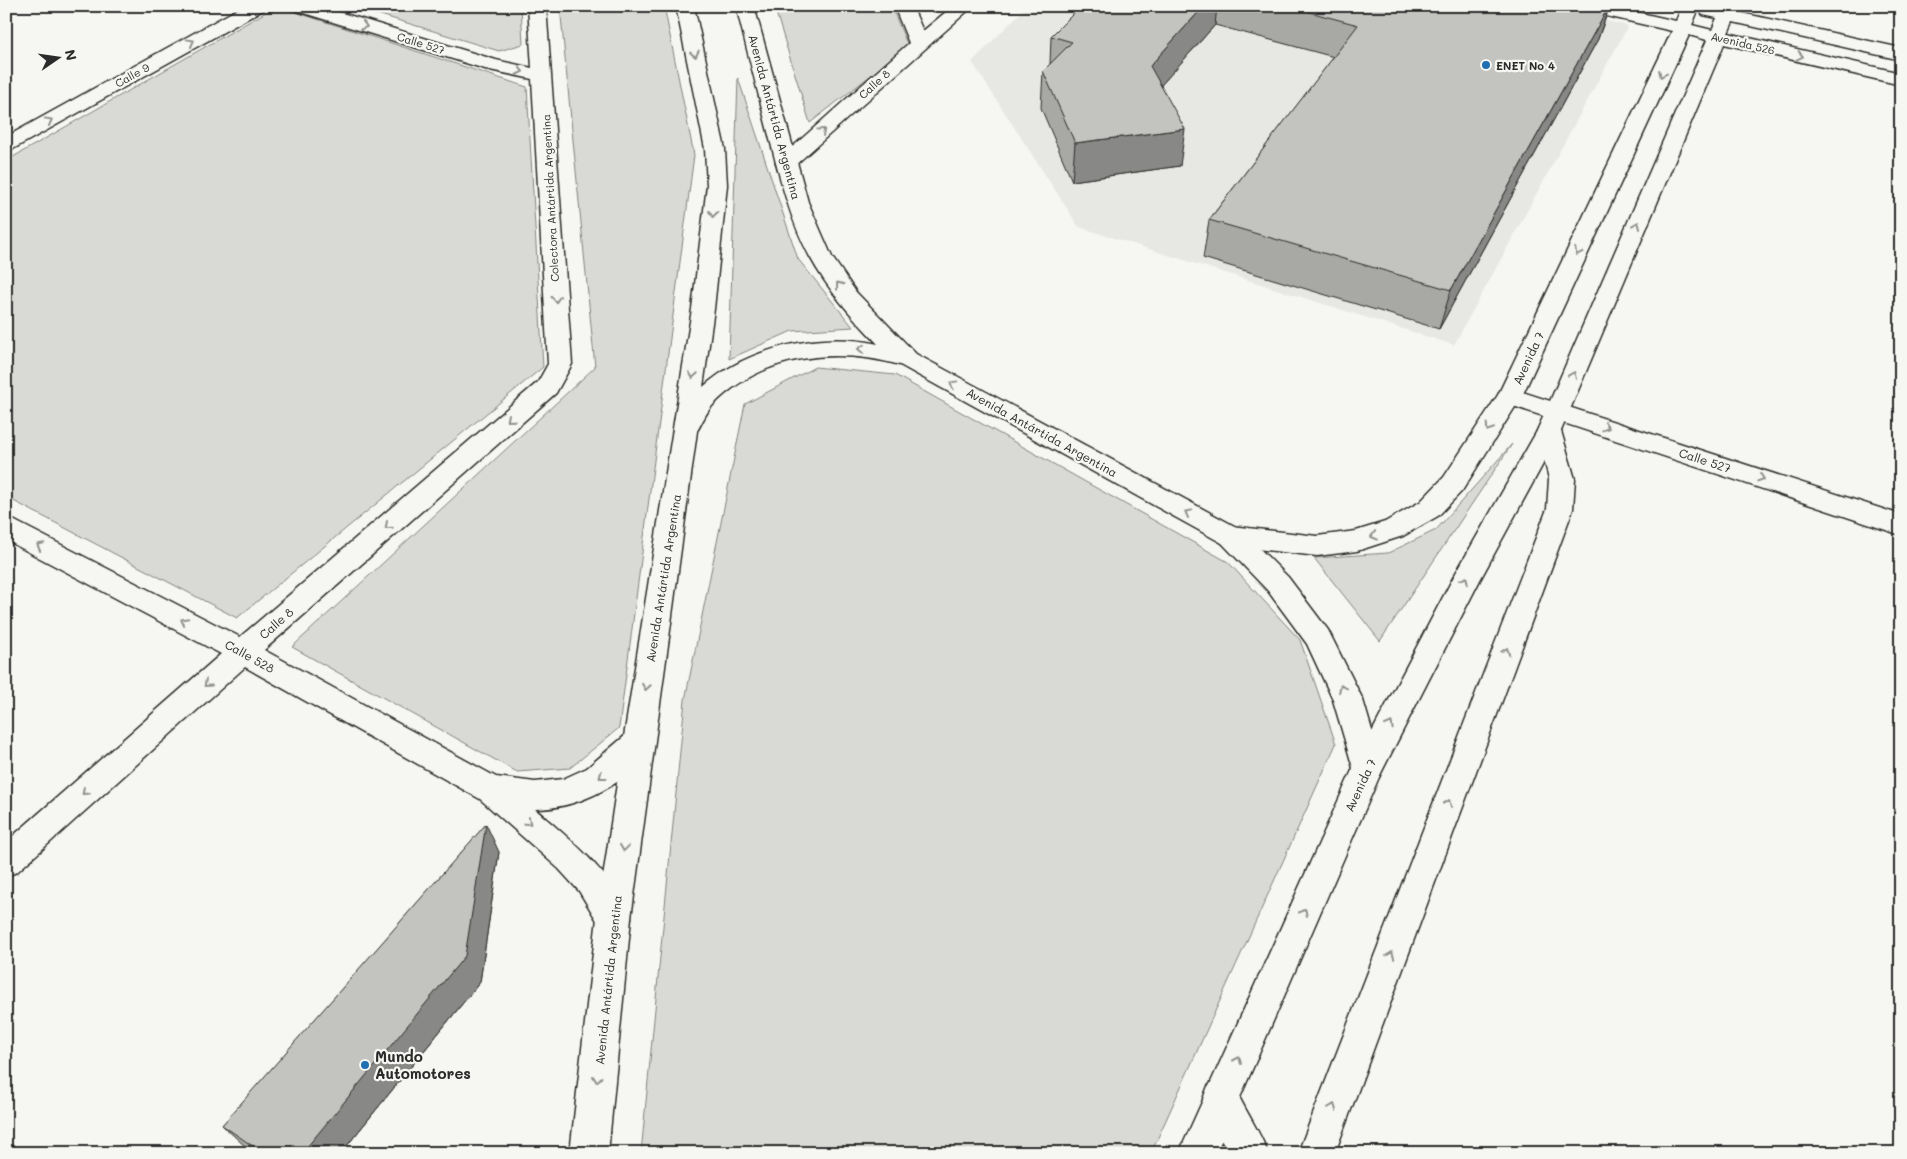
<svg xmlns="http://www.w3.org/2000/svg" width="1907" height="1159" font-family="Mali,sans-serif">
<style>
.built{fill:#e7e7e3}
.green{fill:#d9d9d5;stroke:#828280}
.lines{fill:none;stroke-linecap:round;stroke-linejoin:round}
.street-casing{stroke:#2b2b2b;stroke-width:3}
.secondary-casing{stroke:#2b2b2b;stroke-width:3}
.primary-casing{stroke:#2b2b2b;stroke-width:3}
.street{fill:#f6f6f2;fill-rule:evenodd}
.secondary{fill:#f6f6f2;fill-rule:evenodd}
.primary{fill:#f6f6f2;fill-rule:evenodd}
.wall{fill:#a8a8a5;stroke:#2b2b2b}
.shaded-wall{fill:#888886;stroke:#2b2b2b}
.building{fill:#c3c3c0;stroke:#2b2b2b}
.oneway{stroke:#90908e}
.poi-dot{fill:#1f6fb2;stroke:#f6f6f2;stroke-width:2}
.labels{text-anchor:middle;dominant-baseline:central;stroke-width:4.5;stroke-linejoin:round;paint-order:stroke}
.far-street-label{font-size:11px;fill:#2b2b2b;stroke:#f6f6f2}
.far-poi-label{font-size:11px;font-weight:bold;fill:#2b2b2b;stroke:#f6f6f2;text-anchor:start}
.street-label{font-size:12px;fill:#2b2b2b;stroke:#f6f6f2}
.near-poi-label{font-size:15px;font-weight:bold;fill:#2b2b2b;stroke:#f6f6f2;text-anchor:start}
</style>
<rect width="100%" height="100%" fill="#f6f6f2"/>
<filter id="ink" filterUnits="userSpaceOnUse"><feTurbulence type="fractalNoise" baseFrequency=".02" numOctaves="2"/><feDisplacementMap in="SourceGraphic" scale="10" xChannelSelector="R" yChannelSelector="G"/><feConvolveMatrix kernelMatrix="1 2 1 2 8 2 1 2 1" color-interpolation-filters="sRGB"/></filter>
<g filter="url(#ink)">
<!-- built -->
<path class="built" d="M1027,6H1542L1628,26L1454,345L1079,227L972,62Z"/>
<!-- green -->
<path class="green" d="M351,6H521L523,44L499,51Z
M560,6H664L694,155L619,728L570,768L517,772L292,647L595,367Z
M774,6H891L908,46L810,123Z
M286,9L527,87L543,367L237,618L6,497V161L266,12Z
M738,78L798,259L853,327L792,331L729,359Z
M815,367L895,375L1228,562L1300,640L1336,744L1151,1153H641L685,700L745,404Z
M1512,444L1380,641L1314,558L1388,553L1436,530Z"/>
<g class="lines">
<!-- street casing -->
<g class="street-casing">
<path id="street" d="M243,6H266L263,10L13,149L6,151V137Z
M291,6H319L496,60L532,68L528,6H546L572,364L556,393L264,650L496,777L535,782L563,779L587,768L627,734L638,730L649,734L653,743C634,782 577,809 535,809C573,842 609,870 631,918L626,929L614,933L602,929L579,891L559,869L480,799L245,667L17,872L6,876V842L221,654L6,540V518L15,521L240,637L538,382L548,364L532,79L485,69L294,10Z
M894,6H912L923,31L953,6H973L793,167L786,169L779,167L776,163L779,159L909,43Z
M1510,388L1901,515V535L1501,402L1498,396L1501,390Z
M1549,422L1558,425L1561,431L1575,479L1573,509L1335,1153H1298L1547,509L1549,479L1537,431L1540,425Z"/>
</g>
<!-- secondary casing -->
<g class="secondary-casing">
<path id="secondary" d="M1577,6H1610L1676,21L1682,6H1700L1692,25L1712,30L1717,18L1703,15L1700,11L1703,7L1712,6L1721,8L1722,6H1740L1737,12L1901,48V60L1733,22L1728,33L1901,73V85L1724,44L1561,431L1481,578L1379,777L1368,781L1357,777L1353,768L1453,578L1537,431L1707,40L1689,35L1522,396L1462,491L1438,516L1403,536L1357,551L1317,556L1231,546L1222,543L1218,536L1222,529L1231,526L1317,536L1356,531L1385,522L1420,502L1444,477L1498,395L1672,31L1580,10Z
M1221,1081L1234,1086C1244,1109 1259,1130 1268,1153H1229L1219,1137L1203,1099L1208,1086Z"/>
</g>
<!-- primary casing -->
<g class="primary-casing">
<path id="primary" d="M676,6H694L725,149L727,185L714,309L703,387C748,347 821,331 878,344C852,317 828,290 810,257C788,216 778,170 766,124C756,85 746,46 736,6H754L808,202L832,257L856,292L916,354L1240,529L1288,577L1328,630L1363,700L1383,768L1216,1153H1179L1353,768L1333,700L1307,644L1268,591L1222,543L900,365C835,347 763,354 713,405C706,412 702,423 697,431L631,918L608,1153H570L597,918L623,743L692,309L707,185L705,149Z"/>
</g>
<!-- street -->
<use href="#street" class="street"/>
<!-- secondary -->
<use href="#secondary" class="secondary"/>
<!-- primary -->
<use href="#primary" class="primary"/>
</g>
<!-- wall -->
<path class="wall" d="M1081,6H1610L1598,39L1439,329L1203,258L1209,220L1334,57L1215,25L1161,85L1180,166L1072,181L1041,108L1043,71L1050,64L1051,36Z
M499,852L480,982L341,1153H254L246,1147L222,1125Z"/>
<!-- shaded-wall -->
<path class="shaded-wall" d="M1204,6H1217L1215,25L1146,102L1150,66Z
M1609,6L1598,39L1439,329L1451,290Z
M1185,129L1180,166L1072,181L1075,143Z
M486,824L499,852L480,982L341,1153H302Z"/>
<!-- building -->
<path class="building" d="M1081,6H1204L1150,66L1185,129L1075,143L1043,71L1072,42L1051,36Z
M1287,6H1609L1451,290L1209,220L1358,25Z
M486,824L465,956L302,1153H263L222,1125Z"/>
<!-- one-way arrows -->
<defs><path id="oneway-chevron" d="M-2-3.5L2.5 0L-2 3.5" fill="none" stroke-width="1.6" stroke-linecap="round" stroke-linejoin="round" transform="scale(1.25)"/></defs>
<g class="oneway">
<use href="#oneway-chevron" transform="translate(364 26) rotate(17)"/>
<use href="#oneway-chevron" transform="translate(191 42) rotate(-29)"/>
<use href="#oneway-chevron" transform="translate(695 54) rotate(78)"/>
<use href="#oneway-chevron" transform="translate(1800 56) rotate(13)"/>
<use href="#oneway-chevron" transform="translate(520 71) rotate(12)"/>
<use href="#oneway-chevron" transform="translate(1662 74) rotate(115)"/>
<use href="#oneway-chevron" transform="translate(49 121) rotate(-29)"/>
<use href="#oneway-chevron" transform="translate(822 131) rotate(-42)"/>
<use href="#oneway-chevron" transform="translate(713 214) rotate(96)"/>
<use href="#oneway-chevron" transform="translate(1637 225) rotate(-67)"/>
<use href="#oneway-chevron" transform="translate(1578 252) rotate(115)"/>
<use href="#oneway-chevron" transform="translate(839 285) rotate(-128)"/>
<use href="#oneway-chevron" transform="translate(556 299) rotate(87)"/>
<use href="#oneway-chevron" transform="translate(861 349) rotate(-176)"/>
<use href="#oneway-chevron" transform="translate(693 375) rotate(99)"/>
<use href="#oneway-chevron" transform="translate(1573 375) rotate(-67)"/>
<use href="#oneway-chevron" transform="translate(953 384) rotate(-151)"/>
<use href="#oneway-chevron" transform="translate(510 419) rotate(139)"/>
<use href="#oneway-chevron" transform="translate(1606 427) rotate(18)"/>
<use href="#oneway-chevron" transform="translate(1489 428) rotate(123)"/>
<use href="#oneway-chevron" transform="translate(1761 478) rotate(18)"/>
<use href="#oneway-chevron" transform="translate(1188 513) rotate(-151)"/>
<use href="#oneway-chevron" transform="translate(388 526) rotate(139)"/>
<use href="#oneway-chevron" transform="translate(1374 536) rotate(163)"/>
<use href="#oneway-chevron" transform="translate(40 546) rotate(-152)"/>
<use href="#oneway-chevron" transform="translate(1465 580) rotate(-62)"/>
<use href="#oneway-chevron" transform="translate(184 621) rotate(-152)"/>
<use href="#oneway-chevron" transform="translate(1506 651) rotate(-69)"/>
<use href="#oneway-chevron" transform="translate(207 684) rotate(138)"/>
<use href="#oneway-chevron" transform="translate(646 687) rotate(99)"/>
<use href="#oneway-chevron" transform="translate(1342 688) rotate(-116)"/>
<use href="#oneway-chevron" transform="translate(1390 725) rotate(-62)"/>
<use href="#oneway-chevron" transform="translate(602 776) rotate(143)"/>
<use href="#oneway-chevron" transform="translate(85 792) rotate(138)"/>
<use href="#oneway-chevron" transform="translate(1448 803) rotate(-69)"/>
<use href="#oneway-chevron" transform="translate(528 822) rotate(41)"/>
<use href="#oneway-chevron" transform="translate(624 848) rotate(98)"/>
<use href="#oneway-chevron" transform="translate(1304 912) rotate(-66)"/>
<use href="#oneway-chevron" transform="translate(1391 955) rotate(-69)"/>
<use href="#oneway-chevron" transform="translate(1238 1060) rotate(-66)"/>
<use href="#oneway-chevron" transform="translate(597 1079) rotate(96)"/>
<use href="#oneway-chevron" transform="translate(1333 1107) rotate(-69)"/>
</g>
</g>
<!-- markers -->
<g class="poi-dot">
<circle cx="1486" cy="65" r="5"/>
<circle cx="365" cy="1065" r="5"/>
</g>
<g class="labels">
<!-- far-street labels -->
<g class="far-street-label">
<text transform="translate(421 43) rotate(17)">Calle 527</text>
<text transform="translate(1743 43) rotate(13)">Avenida 526</text>
<text transform="translate(132 75) rotate(-29)">Calle 9</text>
<text transform="translate(874 84) rotate(-42)">Calle 8</text>
<text transform="translate(550 198) rotate(-93)">Colectora Antártida Argentina</text>
</g>
<!-- far-poi labels -->
<g class="far-poi-label">
<text x="1496" y="65">ENET No 4</text>
</g>
<!-- street labels -->
<g class="street-label">
<text transform="translate(775 117) rotate(75)">Avenida Antártida Argentina</text>
<text transform="translate(1528 358) rotate(-65)">Avenida 7</text>
<text transform="translate(1042 432) rotate(29)">Avenida Antártida Argentina</text>
<text transform="translate(1705 460) rotate(18)">Calle 527</text>
<text transform="translate(663 578) rotate(-81)">Avenida Antártida Argentina</text>
<text transform="translate(276 623) rotate(-41)">Calle 8</text>
<text transform="translate(250 656) rotate(29)">Calle 528</text>
<text transform="translate(1360 785) rotate(-65)">Avenida 7</text>
<text transform="translate(608 980) rotate(-84)">Avenida Antártida Argentina</text>
</g>
<!-- near-poi labels -->
<g class="near-poi-label">
<text x="375" y="1056">Mundo<tspan x="375" dy="17">Automotores</tspan></text>
</g>
</g>
<!-- margin -->
<rect width="1907" height="1159" fill="none" stroke="#f6f6f2" stroke-width="25"/>
<rect x="12" y="12" width="1882" height="1134" fill="none" stroke="#2b2b2b" stroke-width="2" filter="url(#ink)"/>
<!-- north arrow -->
<g transform="translate(58 58) rotate(77)" stroke="#f6f6f2" stroke-width="4" paint-order="stroke">
<path d="M0-4L9 19L0 12L-9 19Z" fill="#2b2b2b"/>
<text y="-8" font-size="14" font-weight="bold" text-anchor="middle" fill="#2b2b2b">N</text>
</g>
</svg>
